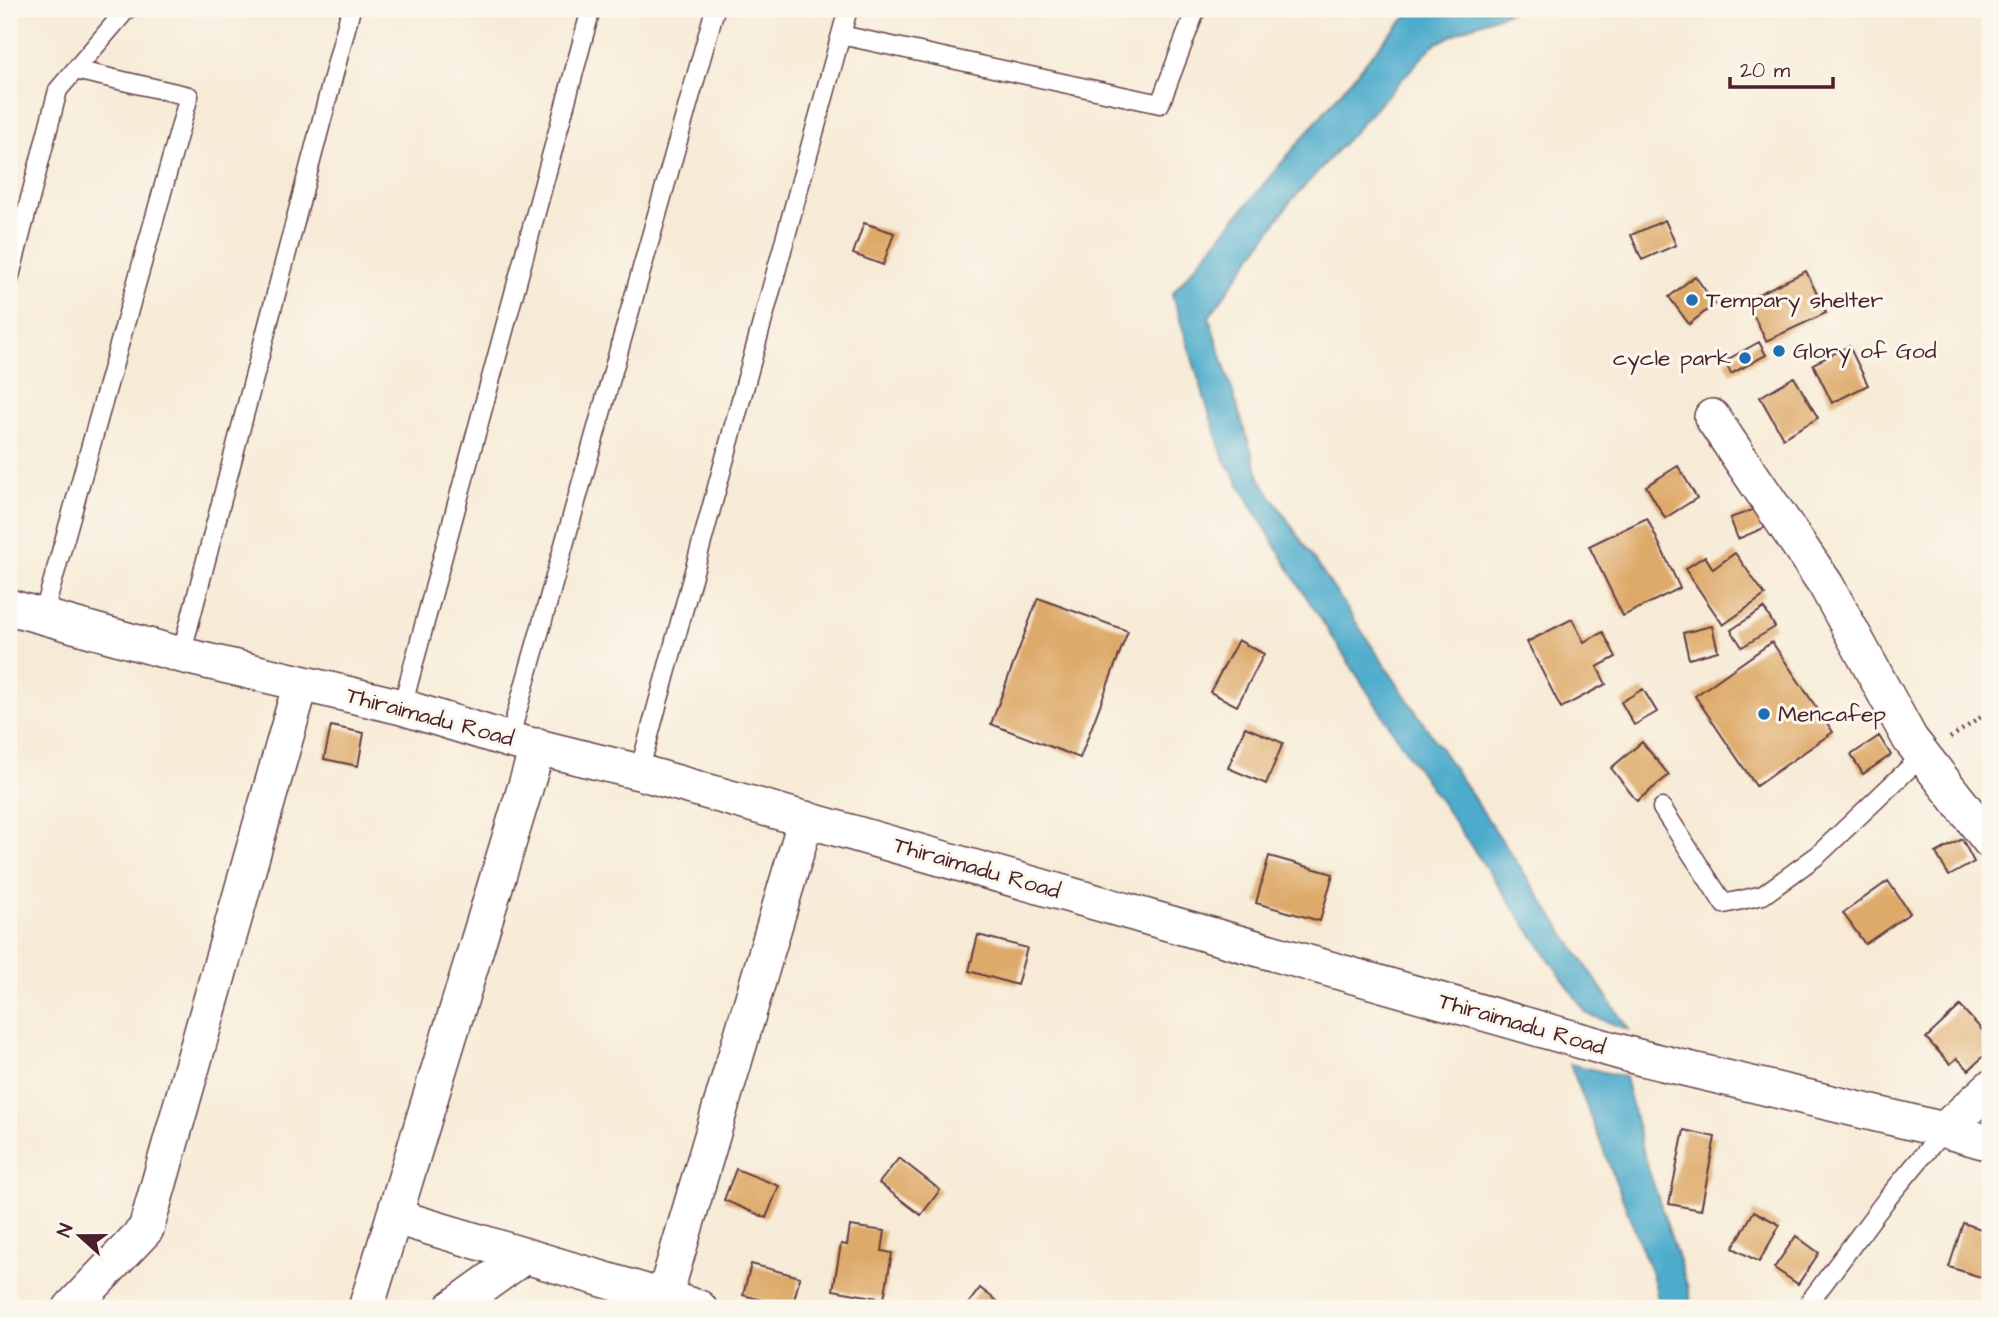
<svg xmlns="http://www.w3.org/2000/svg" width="1999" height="1317" font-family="'Architects Daughter',sans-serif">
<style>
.water{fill:#4eaccc;stroke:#4c667c;stroke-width:2}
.building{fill:#deaa6a}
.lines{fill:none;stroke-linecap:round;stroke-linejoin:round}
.lane-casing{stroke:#643e45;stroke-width:21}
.street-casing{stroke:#643e45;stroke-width:38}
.path{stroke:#643e45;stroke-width:4.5;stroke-dasharray:2 5;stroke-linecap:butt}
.lane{stroke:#fff;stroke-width:18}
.street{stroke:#fff;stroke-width:35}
.poi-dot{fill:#1f6fb2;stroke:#fbf7ec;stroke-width:2.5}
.labels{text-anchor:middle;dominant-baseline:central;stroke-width:6;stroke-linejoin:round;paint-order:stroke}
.poi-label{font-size:23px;fill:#4a1f2b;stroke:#fbf7ec;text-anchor:start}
.street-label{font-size:23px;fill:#4a1f2b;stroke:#fbf7ec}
</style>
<rect width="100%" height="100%" fill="#fbf7ec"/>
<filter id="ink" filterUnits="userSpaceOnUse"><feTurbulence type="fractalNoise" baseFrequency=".0143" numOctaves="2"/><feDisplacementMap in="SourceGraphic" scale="14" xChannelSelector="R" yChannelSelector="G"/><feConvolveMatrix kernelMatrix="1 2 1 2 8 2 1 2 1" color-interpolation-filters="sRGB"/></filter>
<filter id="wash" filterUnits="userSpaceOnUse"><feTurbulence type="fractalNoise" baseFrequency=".00686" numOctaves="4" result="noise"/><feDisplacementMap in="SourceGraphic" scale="28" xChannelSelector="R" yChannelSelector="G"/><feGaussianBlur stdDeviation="1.57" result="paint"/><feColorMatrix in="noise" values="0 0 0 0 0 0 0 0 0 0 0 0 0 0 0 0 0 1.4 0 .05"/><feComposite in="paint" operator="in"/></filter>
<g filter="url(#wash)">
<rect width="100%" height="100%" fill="#f7ebd7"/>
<!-- water -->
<path class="water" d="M1414,9H1517L1469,27L1433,45L1291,201L1209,317L1260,479L1629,1030L1587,1014L1409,756L1300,587L1223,457L1172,294L1386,38Z
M1570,1064L1625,1077L1645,1159L1688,1288L1692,1308H1660L1653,1277Z"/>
<g id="blocks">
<!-- building -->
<path class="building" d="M1665,220L1676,245L1642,260L1631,235Z
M864,223L894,233L883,265L853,254Z
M1806,271L1826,313L1766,341L1746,300Z
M1695,276L1715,304L1689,324L1669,297Z
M1759,342L1766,355L1731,374L1725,361Z
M1849,346L1868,385L1832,403L1813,364Z
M1794,377L1818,418L1783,438L1760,397Z
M1678,466L1697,498L1665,518L1646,486Z
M1758,508L1766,527L1738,539L1730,518Z
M1647,518L1680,588L1623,616L1589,546Z
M1735,553L1765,595L1723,625L1685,569L1705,556L1713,569Z
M1038,598L1128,631L1080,758L991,724Z
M1764,608L1775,627L1742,647L1731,630Z
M1572,619L1584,642L1603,632L1616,657L1597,667L1606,684L1561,708L1527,642Z
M1712,626L1718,651L1689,659L1683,633Z
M1238,640L1264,654L1237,706L1210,692Z
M1772,642L1833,732L1756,786L1695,696Z
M1643,689L1657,712L1634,725L1621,702Z
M331,726L364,733L358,766L324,759Z
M1245,727L1283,743L1266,784L1228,768Z
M1879,736L1891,755L1863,774L1851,755Z
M1642,742L1669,775L1637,801L1611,768Z
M1962,839L1974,862L1949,876L1936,853Z
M1269,856L1333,874L1320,921L1256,903Z
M1888,881L1910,913L1865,944L1843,913Z
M978,935L1027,948L1017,985L969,971Z
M1960,1006L1984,1032L1988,1028L1990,1031V1050L1969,1070L1957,1058L1950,1064L1926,1038Z
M1684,1130L1715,1137L1701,1210L1669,1204Z
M899,1158L940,1190L921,1215L879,1183Z
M736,1169L779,1186L766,1218L724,1200Z
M1754,1211L1780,1225L1759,1262L1733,1248Z
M1963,1223L1990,1232V1280L1949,1267Z
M850,1226L885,1231L882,1251L892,1253L884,1299L833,1290L841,1244L847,1245Z
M1796,1236L1819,1253L1798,1284L1774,1268Z
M751,1264L800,1277L792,1308L743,1295Z
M980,1288L1002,1305L1000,1308H965Z"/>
</g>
</g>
<g filter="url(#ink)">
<use href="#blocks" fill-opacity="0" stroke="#643e45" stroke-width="2"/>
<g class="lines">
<!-- lane casing -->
<g class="lane-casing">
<path id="lane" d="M841,35L1160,104L1196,9
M9,280L58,90L127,9
M43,616L189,96L75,70
M181,655L351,9
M402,707L591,9
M509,740L715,9
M639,772L848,9
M1662,808L1724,904L1763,895L1818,855L1923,755
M1805,1308L1886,1200L1944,1130"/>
</g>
<!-- street casing -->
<g class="street-casing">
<path id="street" d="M1712,417L1826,585L1910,739L1990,841
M9,607L181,655L402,707L509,740L639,772L1638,1057L1944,1130L1990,1143
M1944,1130L1990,1088
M396,1217L699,1308
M71,1308L146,1229L301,683
M366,1308L538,746
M452,1308L524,1256
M661,1308L806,819"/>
</g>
<!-- path -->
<path class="path" d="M1950,738L1990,711"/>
<!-- lane -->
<use href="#lane" class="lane"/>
<!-- street -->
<use href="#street" class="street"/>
</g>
</g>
<!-- markers -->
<g class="poi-dot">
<circle cx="1692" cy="300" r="7"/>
<circle cx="1779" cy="351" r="7"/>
<circle cx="1745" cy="358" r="7"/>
<circle cx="1764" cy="714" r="7"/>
</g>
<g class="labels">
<!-- poi labels -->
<g class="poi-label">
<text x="1706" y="300">Tempary shelter</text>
<text x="1793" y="351">Glory of God</text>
<text x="1731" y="358" text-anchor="end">cycle park</text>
<text x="1778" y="714">Mencafep</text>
</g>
<!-- street labels -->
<g class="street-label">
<text transform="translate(430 717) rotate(15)">Thiraimadu Road</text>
<text transform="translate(977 868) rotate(16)">Thiraimadu Road</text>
<text transform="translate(1522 1024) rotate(16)">Thiraimadu Road</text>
</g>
</g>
<!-- margin -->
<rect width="1999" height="1317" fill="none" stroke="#fbf7ec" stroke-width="35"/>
<!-- north arrow -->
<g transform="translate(80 1236) rotate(291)" stroke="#fbf7ec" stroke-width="5" paint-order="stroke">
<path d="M0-5L12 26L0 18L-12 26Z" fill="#4a1f2b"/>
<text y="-10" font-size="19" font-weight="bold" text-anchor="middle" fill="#4a1f2b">N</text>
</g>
<!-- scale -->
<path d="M1730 77v10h103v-10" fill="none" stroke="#4a1f2b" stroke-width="3.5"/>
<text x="1740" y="77" font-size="21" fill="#4a1f2b" stroke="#fbf7ec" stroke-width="5" paint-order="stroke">20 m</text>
</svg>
